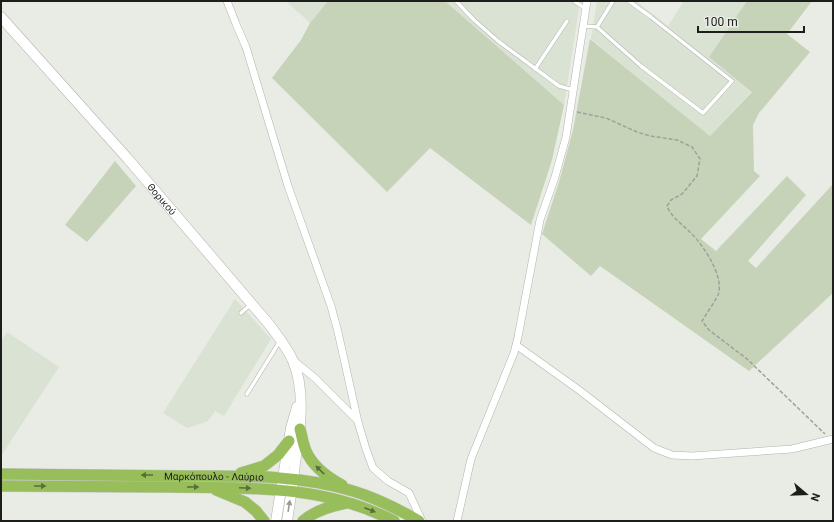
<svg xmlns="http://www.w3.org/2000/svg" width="834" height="522" font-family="Roboto,sans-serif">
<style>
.built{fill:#dae2d3}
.green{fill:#c6d3b8}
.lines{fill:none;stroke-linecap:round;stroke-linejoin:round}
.service-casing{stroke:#b0b4ac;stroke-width:4.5}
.minor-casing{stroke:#b0b4ac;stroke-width:8}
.secondary-casing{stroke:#b0b4ac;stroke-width:11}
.trunk-casing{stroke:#c9c9c8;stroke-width:12}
.path{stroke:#9fa19b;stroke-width:1.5;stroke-dasharray:4 2;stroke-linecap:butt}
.service{stroke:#fff;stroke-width:3.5}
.minor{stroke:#fff;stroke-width:7}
.secondary{stroke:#fff;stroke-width:10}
.trunk{stroke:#97be5a;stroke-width:11}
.oneway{fill:#5a6e3a}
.oneway2{fill:#999a98}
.labels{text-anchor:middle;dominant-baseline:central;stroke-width:3.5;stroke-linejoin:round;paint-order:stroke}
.street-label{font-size:10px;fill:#1d1e1b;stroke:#e8ece4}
</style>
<rect width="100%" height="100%" fill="#e8ece4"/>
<!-- built -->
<path class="built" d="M290,1H328L310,23L288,3Z
M445,1H578L580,2L564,105Z
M597,1H636L668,26L684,1H747L709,57L752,91L710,136L591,39Z
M235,299L271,339L224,416L215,411L208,421L187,428L163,413Z
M7,332L59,367L1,456V341Z"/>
<!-- green -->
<path class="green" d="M328,1H445L564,105L552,160L531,225L430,148L387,192L272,78L301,40L310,23Z
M747,1H812L787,34L810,52L759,113L753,125L754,171L760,176L701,239L716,251L787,176L806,195L748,261L756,268L833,184V293L749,371L600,266L591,276L542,234L559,182L573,130L590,39L710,136L752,92L709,57Z
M115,161L136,186L87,242L65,225Z
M1,480L274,481V484L149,482L1,483Z"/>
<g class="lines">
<!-- service casing -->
<g class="service-casing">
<path id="service" d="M456,1L474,20L498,41L559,86L573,90
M574,1L586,9
M584,26L597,27L641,66L703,113L732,81L651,17L629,1
M597,27L613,1
M535,69L567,21
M241,313L251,304
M247,394L280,341"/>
</g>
<!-- minor casing -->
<g class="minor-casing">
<path id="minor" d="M227,1L236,24L246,47L288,186L331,306L338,332L358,422L366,449L373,468L388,481L409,493L422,521
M516,345L579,390L654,448L672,455L692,456L792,449L833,439
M294,361L315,378L358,421
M457,521L471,459L514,353L518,337L540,220L555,177L566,137L587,1"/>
</g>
<!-- secondary casing -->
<g class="secondary-casing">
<g id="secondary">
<path id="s1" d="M1,17L128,159L268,323C277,335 287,347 293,361C306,391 300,432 295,463C293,483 290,502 287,521"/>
<path d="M276,521L291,428L297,407"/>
</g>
</g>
<!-- trunk casing -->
<g class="trunk-casing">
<g id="trunk">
<path d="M300,429C302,436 303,444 306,451C313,467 327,477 342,485"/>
<path d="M241,473L264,466L278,455L289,441"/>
<path id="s2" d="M1,474C62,475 123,475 184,476C240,476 298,474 353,491C376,498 398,509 419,521"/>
<path d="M1,486C57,486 112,487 168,487C246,488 323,484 394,521"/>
<path d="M216,490L245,502L256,511L264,521"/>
<path d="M303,521C314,511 331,506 346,503"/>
</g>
</g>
<!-- path -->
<path class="path" d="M577,112L606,118L637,132L650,136L677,140L692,147L700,159L697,176L682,194L671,200L667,206C671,217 682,224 691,233C703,245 725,277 718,295C714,303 707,313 702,321L709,330L747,359L825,434"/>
<!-- service -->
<use href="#service" class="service"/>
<!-- minor -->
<use href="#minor" class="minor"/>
<!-- secondary -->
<use href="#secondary" class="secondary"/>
<!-- trunk -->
<use href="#trunk" class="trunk"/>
</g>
<!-- one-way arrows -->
<defs><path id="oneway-solid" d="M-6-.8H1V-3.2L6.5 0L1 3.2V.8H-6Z"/></defs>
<g class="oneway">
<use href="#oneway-solid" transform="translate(320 470) rotate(-136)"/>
<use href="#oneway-solid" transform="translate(147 475) rotate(-180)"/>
<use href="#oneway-solid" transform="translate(40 486)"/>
<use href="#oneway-solid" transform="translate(193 487)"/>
<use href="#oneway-solid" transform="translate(245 488) rotate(3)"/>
<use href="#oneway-solid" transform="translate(370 510) rotate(21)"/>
</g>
<use class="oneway2" href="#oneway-solid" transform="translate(289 506) rotate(-81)"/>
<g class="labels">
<!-- street labels -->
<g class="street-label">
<text stroke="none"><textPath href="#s1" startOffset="243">Θορικού</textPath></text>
<text stroke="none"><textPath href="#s2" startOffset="213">Μαρκόπουλο - Λαύριο</textPath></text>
</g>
</g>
<!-- border -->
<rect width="834" height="522" fill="none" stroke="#1d1e1b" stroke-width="4"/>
<!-- north arrow -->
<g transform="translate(806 494) rotate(109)" stroke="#e8ece4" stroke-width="3" paint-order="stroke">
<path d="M0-3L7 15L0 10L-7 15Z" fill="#1d1e1b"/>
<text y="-6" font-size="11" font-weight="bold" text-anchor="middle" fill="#1d1e1b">N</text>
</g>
<!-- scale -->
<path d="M698 26v6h106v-6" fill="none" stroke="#1d1e1b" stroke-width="2"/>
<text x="704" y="26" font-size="12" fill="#1d1e1b" stroke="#e8ece4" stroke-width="3" paint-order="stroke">100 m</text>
</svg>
